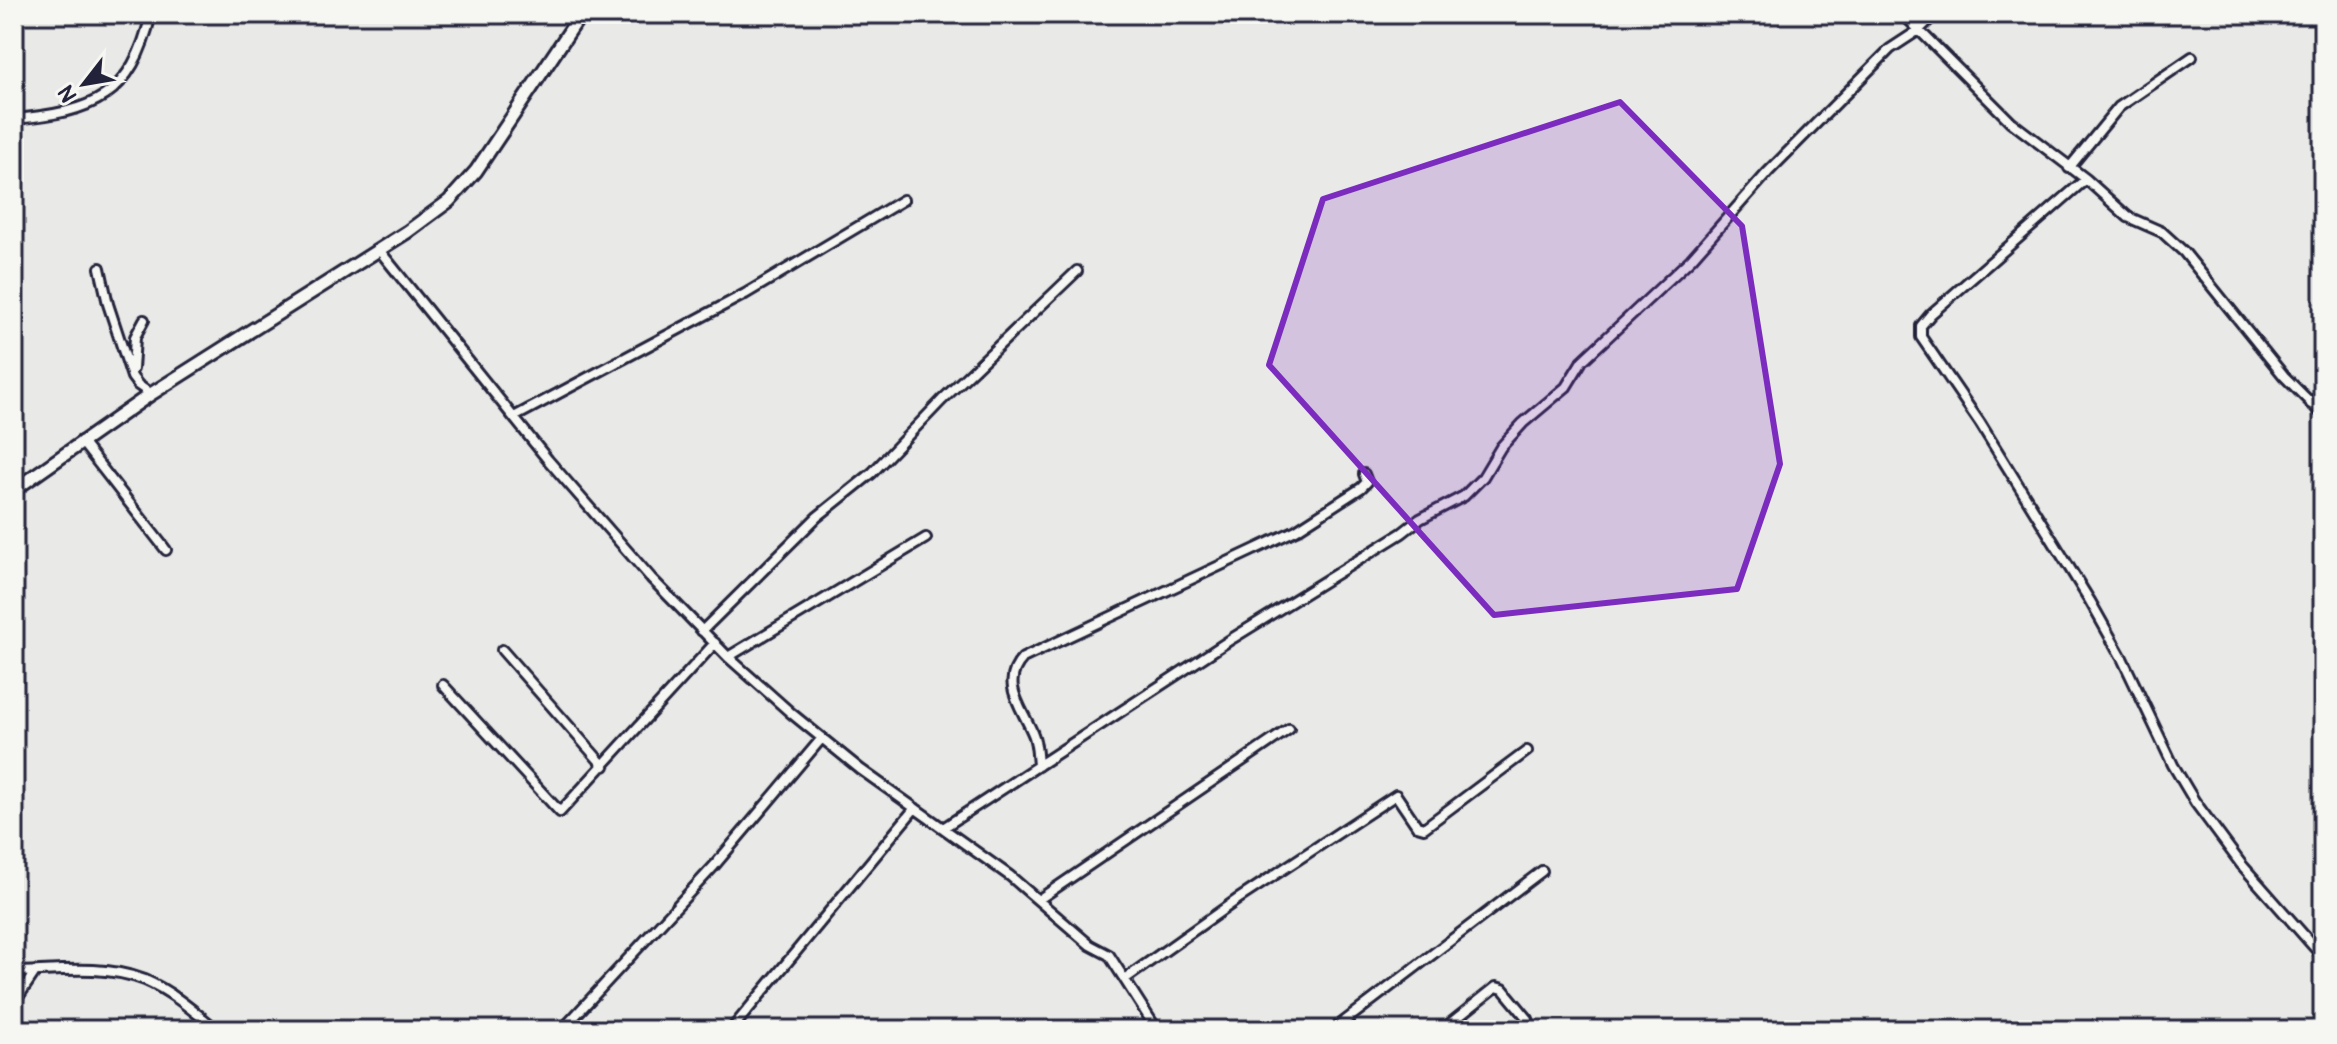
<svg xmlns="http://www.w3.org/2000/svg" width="2337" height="1044" font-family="Pangolin,sans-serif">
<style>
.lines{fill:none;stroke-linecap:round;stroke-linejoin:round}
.street-casing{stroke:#22223b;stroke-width:14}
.secondary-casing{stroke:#22223b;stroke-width:17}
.street{stroke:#f6f6f2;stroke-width:8}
.secondary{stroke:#f6f6f2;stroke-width:11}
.marked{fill:#7b2cbf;fill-opacity:0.2;stroke:#7b2cbf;stroke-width:6;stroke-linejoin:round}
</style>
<rect width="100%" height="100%" fill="#e9e9e7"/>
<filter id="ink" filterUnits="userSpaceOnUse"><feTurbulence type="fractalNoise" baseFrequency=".0125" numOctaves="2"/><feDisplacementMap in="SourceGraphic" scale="16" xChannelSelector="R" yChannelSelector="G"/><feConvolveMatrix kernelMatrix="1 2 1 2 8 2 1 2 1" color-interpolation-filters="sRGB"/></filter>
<g filter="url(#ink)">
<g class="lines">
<!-- street casing -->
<g class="street-casing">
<path id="street" d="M1903,14L2011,122L2086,179L2128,217L2162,232L2184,252L2284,376L2323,415
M14,119C93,112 132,97 151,14
M2069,168L2119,107L2192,57
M2086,179L1931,314L1921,326V337L1980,423L2090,601L2122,658L2173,765L2195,802L2241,864L2323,957
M379,250L548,460L651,578L728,657L791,713L860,769L1010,876L1090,945L1109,955L1157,1030
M100,268L108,304L132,377L138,385L151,394
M133,369L135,337L144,320
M2311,404L2323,392
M514,417L745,294L903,200
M81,441L166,550
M702,631L817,517L872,473L942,400L1077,271
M502,650L604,766
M728,657L926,538
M443,685L560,812L715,643
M1038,766C1037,755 1037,743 1033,734C1022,707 999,683 1023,658L1296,530L1361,488L1367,482L1364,474
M943,828L1233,638L1402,533L1420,519L1464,496L1483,477L1501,447L1523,423L1566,387L1582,361L1691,259L1768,172L1890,49L1919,30L1935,14
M1038,900L1289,729
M14,972C56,971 105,964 145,980C171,991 195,1012 217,1030
M1125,979L1238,899L1396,795L1417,826L1424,828L1527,751
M14,1003L35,972
M562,1030L714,866L822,738
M731,1030L915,808
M1333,1030L1542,871
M1442,1030L1496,987L1503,989L1528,1019L1530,1025L1527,1030"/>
</g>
<!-- secondary casing -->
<g class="secondary-casing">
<path id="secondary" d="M14,490L151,394L407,232L449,201L476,171L581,14"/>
</g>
<!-- street -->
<use href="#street" class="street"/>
<!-- secondary -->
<use href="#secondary" class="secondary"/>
</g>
</g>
<!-- marked area -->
<path class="marked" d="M1620,102L1742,226L1780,464L1737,589L1494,615L1269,365L1323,199Z"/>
<!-- margin -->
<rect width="2337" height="1044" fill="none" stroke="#f6f6f2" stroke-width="48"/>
<rect x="24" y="24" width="2289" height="996" fill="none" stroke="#22223b" stroke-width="3" filter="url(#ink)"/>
<!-- north arrow -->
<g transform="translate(84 84) rotate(239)" stroke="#f6f6f2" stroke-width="6" paint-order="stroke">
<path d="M0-6L14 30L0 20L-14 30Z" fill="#22223b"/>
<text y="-12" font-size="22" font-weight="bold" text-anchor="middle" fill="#22223b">N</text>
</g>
</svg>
